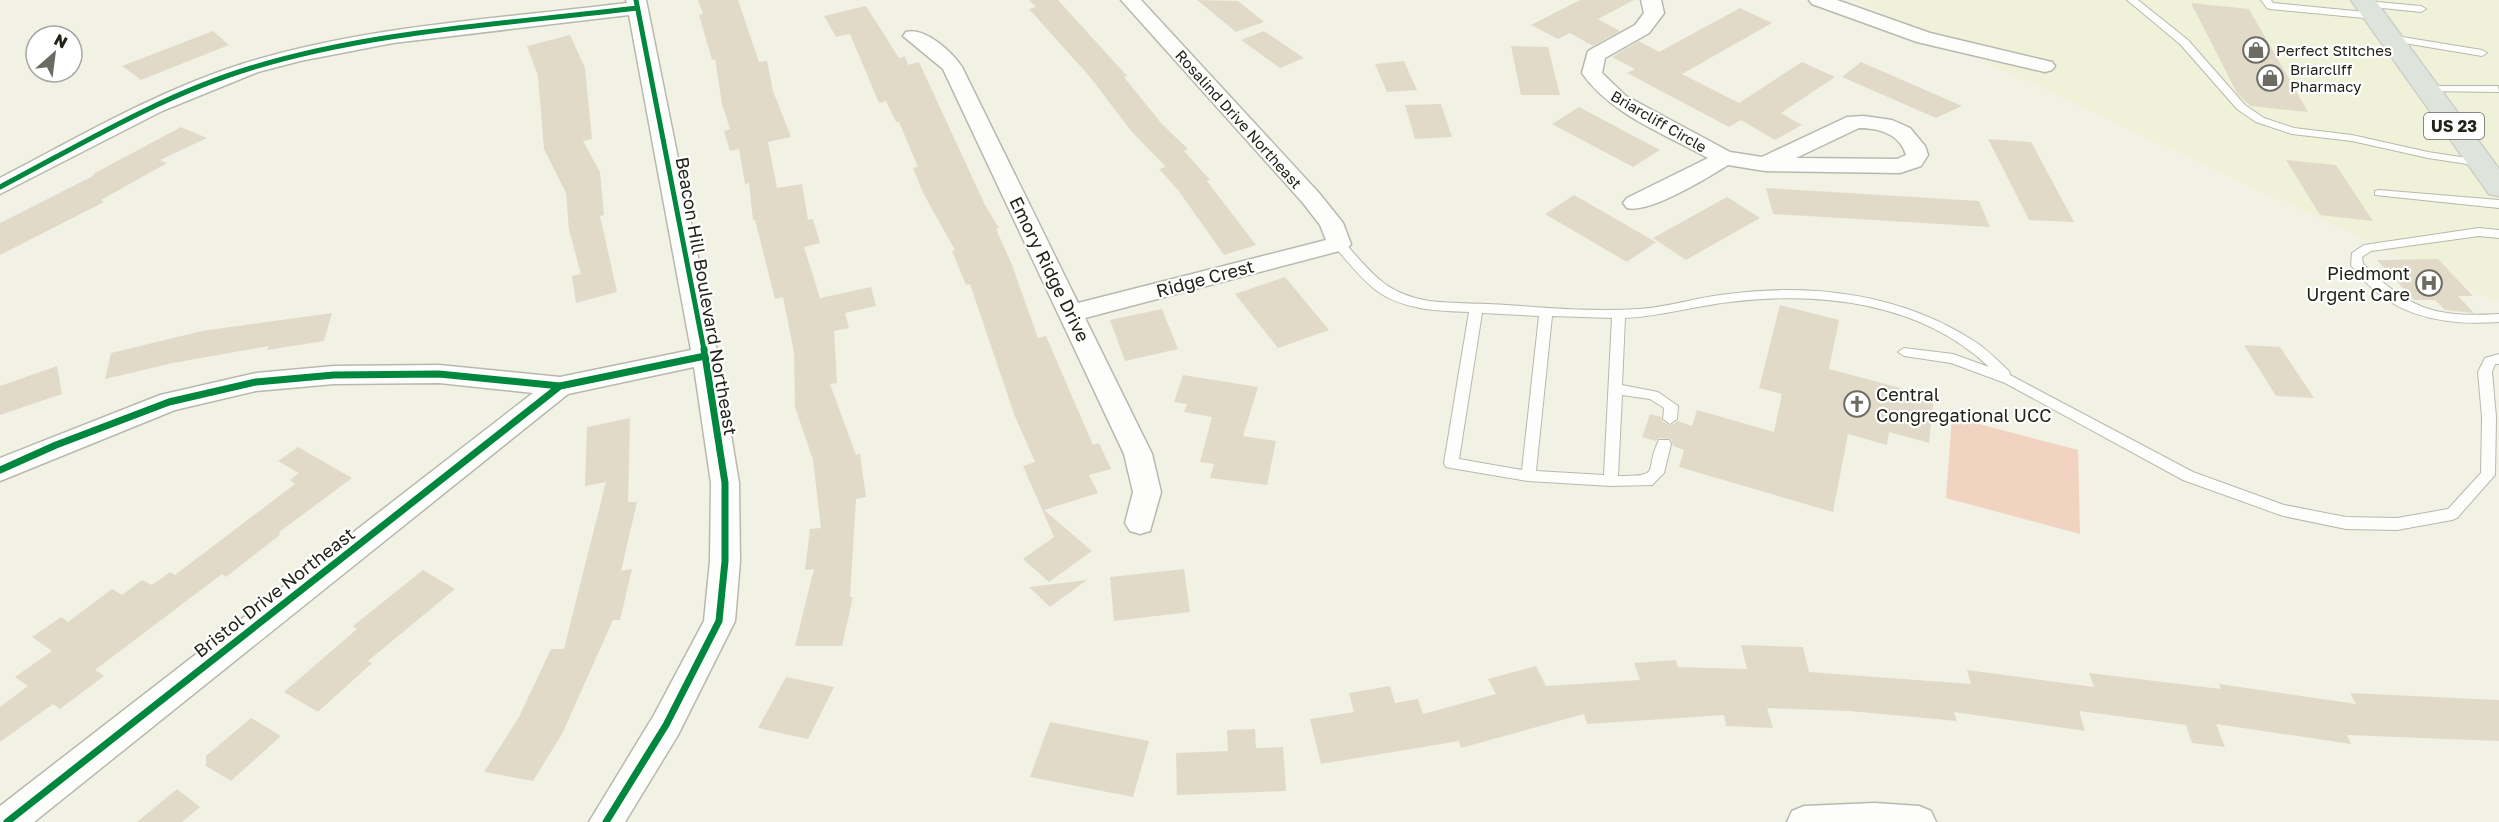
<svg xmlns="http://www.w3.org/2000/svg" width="2499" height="822" font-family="'Golos Text',sans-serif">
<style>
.built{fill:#f0f1d9}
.green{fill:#f2d2c0}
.building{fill:#e2dac9}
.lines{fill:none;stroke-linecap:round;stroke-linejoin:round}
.service-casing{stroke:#b8b9ae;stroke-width:2}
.minor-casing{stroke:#b8b9ae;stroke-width:3}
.primary-casing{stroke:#cecec8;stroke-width:3}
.service{fill:#fdfdfb;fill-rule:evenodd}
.minor{fill:#fdfdfb;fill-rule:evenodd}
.primary{fill:#dee4dc;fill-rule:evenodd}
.cycleway-far1-casing{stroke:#fff;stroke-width:8}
.cycleway-casing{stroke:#fff;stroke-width:10}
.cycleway-far1{stroke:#00873e;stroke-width:5}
.cycleway{stroke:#00873e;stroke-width:7}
.labels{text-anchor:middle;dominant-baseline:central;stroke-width:4.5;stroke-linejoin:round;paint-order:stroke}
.far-poi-label{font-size:15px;fill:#23231a;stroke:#fff;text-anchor:start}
.far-street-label{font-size:15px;fill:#23231a;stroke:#fff}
.shield{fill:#fff;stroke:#65655f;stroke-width:1.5}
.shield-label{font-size:16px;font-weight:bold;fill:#23231a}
.street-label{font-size:18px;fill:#23231a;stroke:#fff}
.poi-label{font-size:18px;fill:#23231a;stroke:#fff;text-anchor:end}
</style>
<rect width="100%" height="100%" fill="#f1f2e4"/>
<!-- built -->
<path class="built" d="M1854,0H2499V302L2211,168Z"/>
<!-- green -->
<path class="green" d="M1952,417L2078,450L2080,534L1946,498Z"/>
<!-- building -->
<path class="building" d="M698,0H738L759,62L767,61L773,91L791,137L768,142L777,188L802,184L808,220L813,219L820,243L804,247L820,298L871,287L876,306L845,313L849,328L834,331L837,383L830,384L856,455L860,454L866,497L856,499L850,597H853L842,646H795L814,569L805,570L810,529L821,528L813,460L795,407L794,352L783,297L775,299L755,220H753L749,183L745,184L739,149L730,151L724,131L730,129L722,104L715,59L712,60L699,15L703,14Z
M1029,0H1058L1127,76L1124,77L1161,123L1188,149L1184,151L1210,180L1207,181L1256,245L1224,255L1178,190L1159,169L1166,167L1132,132L1090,77L1029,9L1036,7Z
M1197,0L1238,1L1264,22L1236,32Z
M1580,0H1634L1598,19L1620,31L1593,46L1570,33L1558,39L1531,25Z
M2191,3L2249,9L2308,112L2251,106L2247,103L2237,93Z
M866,6L899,58L905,56L908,65L919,62L985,205L999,228L996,229L1012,265L1038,338L1046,336L1093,445L1099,443L1111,469L1089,475L1098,493L1044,510L1092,551L1049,582L1023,559L1054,537L1023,466L1035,462L1014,414L970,284L966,285L952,251L955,250L923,193L913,168L918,167L899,122H896L886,101L879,103L850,34L836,37L824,16Z
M1740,8L1772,23L1682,74L1739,103L1802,62L1835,77L1781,113L1802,125L1775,140L1741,120L1729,127L1627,73L1635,69L1612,57L1639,41L1659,52Z
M213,31L229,45L141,80L122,66Z
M1264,31L1304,58L1280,68L1241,40Z
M570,35L585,68L592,139L583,141L600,172L604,215L600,216L617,292L576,303L572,276L581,274L569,230L566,193L544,149L538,76L527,46Z
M1511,46L1548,47L1560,95H1521Z
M1404,61L1417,90L1387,92L1375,64Z
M1861,62L1962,106L1936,118L1842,77Z
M1441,104L1452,137L1415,139L1405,105Z
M1579,107L1660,150L1633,167L1552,124Z
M181,127L207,138L160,160L167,163L101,200L104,202L0,255V223L95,175L93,174Z
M1988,139L2031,142L2074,222L2029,220Z
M2286,160L2336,165L2373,221L2320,215Z
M1766,188L1979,201L1990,227L1773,214Z
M1574,195L1656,242L1627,262L1545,214Z
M1727,197L1760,218L1686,260L1653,238Z
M2438,259L2473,296H2458L2474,313L2445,310L2435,300H2414L2377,260Z
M1285,277L1329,330L1278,348L1235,294Z
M1780,305L1839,320L1829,369L1934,397L1929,443L1889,432L1887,445L1848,434L1833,512L1679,467L1684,450L1673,446L1671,439L1659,438L1656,441L1642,437L1650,414L1661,417L1662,421L1670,426L1678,421L1692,426L1697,410L1774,432L1782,394L1759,388Z
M1162,309L1178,349L1125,361L1110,320Z
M332,313L324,341L267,350L269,346L173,363L105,379L111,353L202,331Z
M2244,345L2280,347L2314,398L2276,396Z
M57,366L62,394L0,415V386Z
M1183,375L1258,387L1243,436L1276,441L1267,485L1210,478L1214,464L1200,462L1212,417L1184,412L1187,404L1174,402Z
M630,418L628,502H637L621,571L632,569L620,620H613L562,734L533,781L484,772L519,717L551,649H564L606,482L585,486L587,427Z
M298,447L352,478L278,533L281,534L226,577L222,574L95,670L104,676L60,709L53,704L0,742V707L28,686L15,677L52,651L32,637L61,617L68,622L112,589L122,595L142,580L152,585L170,572L175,575L295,484L290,480L299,473L278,461Z
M1184,569L1190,612L1114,621L1110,577Z
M423,570L455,589L368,661L372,663L318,712L284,692L357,629L353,626Z
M1087,580L1050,607L1029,587Z
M1741,645L1803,647L1809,672L1971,684L1967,670L2094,687L2089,673L2221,689L2219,684L2356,704L2350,693L2499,700V741L2347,735L2351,744L2216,724L2225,747L2192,743L2186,725L2079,711L2085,731L1954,712L1957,721L1850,711L1767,708L1773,728L1726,726L1724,715L1587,724L1584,714L1461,748L1459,741L1321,764L1310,719L1354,712L1349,693L1390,686L1395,703L1418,699L1423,714L1496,694L1488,679L1536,666L1546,686L1640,680L1634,663L1676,660L1678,667L1747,669Z
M786,677L834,687L808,739L758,728Z
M251,718L281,736L231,781L206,766V756Z
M1050,722L1149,741L1133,797L1030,777Z
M1255,729L1256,748L1283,747L1286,791L1177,795L1176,753L1228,751L1227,730Z
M177,789L200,807L182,822H137Z"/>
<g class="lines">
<!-- service casing -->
<g class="service-casing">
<path id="service" d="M2127,0H2138L2188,40L2245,105L2264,118L2294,128L2352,135L2428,152L2480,160L2486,163L2480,166L2428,158L2352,141L2292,134L2256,122L2237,109L2180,44Z
M2261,0H2271L2273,3L2375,13L2380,16L2375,19L2270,9L2267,8Z
M2366,1L2421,6L2426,9L2421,12L2363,6L2361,4Z
M2390,35L2482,50L2487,53L2482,56L2386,40V36Z
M2427,86H2498L2499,92L2423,91L2422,89Z
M2379,190L2499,200V208L2375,195V191Z
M2479,228L2499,230V238L2479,236L2371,251L2362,257L2363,264C2409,309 2435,318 2499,314V322C2440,326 2388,316 2351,265L2352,253L2364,245Z
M1339,240L1343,241C1372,273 1384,293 1429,301C1455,304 1481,303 1507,305C1551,308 1594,312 1639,309C1669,307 1698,297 1728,294C1813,283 1901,294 1974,341C1987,349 1998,361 2009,371L2010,375L2193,472L2284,505L2346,517L2397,518L2448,509L2481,473L2482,417L2478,372L2485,358L2499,354V364H2495L2492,372L2496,417L2495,475L2457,518L2452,520L2397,530L2346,529L2283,516L2183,480L2005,383L1951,363L1904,356L1898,352L1904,348L1953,354L1989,367C1921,302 1819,291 1730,302C1694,306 1663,316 1625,318L1622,385L1658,392L1678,406L1677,419L1670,424L1663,419L1664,408L1650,399L1622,395L1618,476C1664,476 1643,472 1659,440H1669L1671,444L1664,473L1652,485L1611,486L1528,481L1451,468L1446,467L1444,463L1469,312C1439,311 1403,310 1377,291C1361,279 1348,262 1335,247L1333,244ZM1482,313L1539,316L1522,470L1459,459ZM1552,316L1612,318L1604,475L1536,471Z"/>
</g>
<!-- minor casing -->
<g class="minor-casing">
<path id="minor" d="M626,0H646L718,356L739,483L740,561L735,621L678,735L625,822H589L654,715L704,621L710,561L711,483L694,367L568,394L34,822H0V806L533,393L439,383L334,384L256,391L175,410L0,481V458L160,395L256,373L334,366L439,365L560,377L691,350L629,15L393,43L300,61L258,72L162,111L0,194V178C79,137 157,91 242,64C366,25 499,19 627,3Z
M1121,0H1141L1319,193L1343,223L1351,244L1347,249L1085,318L1152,454L1161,492L1150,531L1140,534L1130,531L1125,523L1133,492L1124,454L943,69L903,36L906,32C925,27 952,52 962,67L1078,303L1326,240L1320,225L1303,203Z
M1641,0H1661L1664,13L1649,33L1605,58L1602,73L1626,96L1730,152L1762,157L1847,117L1864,116L1892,120L1910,128L1925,146L1928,155L1921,166L1900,173L1765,171L1728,165C1707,178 1649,214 1627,208L1623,203L1627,198L1708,158C1665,134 1610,114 1582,73L1588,51L1635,25L1644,13ZM1859,128C1879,128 1900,134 1906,155L1897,159L1796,158Z
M1809,0H1837L1930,33L2052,62L2055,66L2052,70L2045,72L1917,42L1812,4Z
M1875,803L1919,806L1931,811L1936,822H1787L1792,811L1804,806Z"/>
</g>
<!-- primary casing -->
<g class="primary-casing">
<path id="primary" d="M2351,0H2375L2499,169V196L2489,194Z"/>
</g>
<!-- service -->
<use href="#service" class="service"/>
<!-- minor -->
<use href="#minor" class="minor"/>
<!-- primary -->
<use href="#primary" class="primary"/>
<!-- cycleway-far1 casing -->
<g class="cycleway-far1-casing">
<path id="cycleway-far1" d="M636,0L704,350
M0,187C82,144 162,95 251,68C375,30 508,24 637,8"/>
</g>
<!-- cycleway casing -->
<g class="cycleway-casing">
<path id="cycleway" d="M0,470L56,445L169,402L256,382L334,375L439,374L560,386L705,356
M7,822L560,386
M606,822L666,725L719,621L725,561V483L704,349"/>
</g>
<!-- cycleway-far1 -->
<use href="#cycleway-far1" class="cycleway-far1"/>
<!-- cycleway -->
<use href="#cycleway" class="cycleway"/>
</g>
<!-- icons -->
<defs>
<g id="shop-ring" transform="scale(1.35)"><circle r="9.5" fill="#fff" stroke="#6b6b61" stroke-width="1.5"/><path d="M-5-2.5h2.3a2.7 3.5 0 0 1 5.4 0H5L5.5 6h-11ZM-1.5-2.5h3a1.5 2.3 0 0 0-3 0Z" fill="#6b6b61"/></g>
<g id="hospital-ring" transform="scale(1.35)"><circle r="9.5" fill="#fff" stroke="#6b6b61" stroke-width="1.5"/><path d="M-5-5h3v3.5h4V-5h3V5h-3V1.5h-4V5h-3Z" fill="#6b6b61"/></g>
<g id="church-ring" transform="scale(1.35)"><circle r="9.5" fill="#fff" stroke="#6b6b61" stroke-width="1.5"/><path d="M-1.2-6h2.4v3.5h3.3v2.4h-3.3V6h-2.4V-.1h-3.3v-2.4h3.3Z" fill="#6b6b61"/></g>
</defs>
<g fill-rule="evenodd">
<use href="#shop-ring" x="2256" y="50"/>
<use href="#shop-ring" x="2270" y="78"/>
<use href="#hospital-ring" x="2429" y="283"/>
<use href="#church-ring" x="1857" y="404"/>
</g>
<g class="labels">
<!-- far-poi labels -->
<g class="far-poi-label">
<text x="2276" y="50">Perfect Stitches</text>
<text x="2290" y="69">Briarcliff<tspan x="2290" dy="17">Pharmacy</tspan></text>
</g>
<!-- far-street labels -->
<g class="far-street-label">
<text transform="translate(1239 119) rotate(48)">Rosalind Drive Northeast</text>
<text transform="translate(1659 121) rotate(30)">Briarcliff Circle</text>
</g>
<!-- shield labels -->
<rect class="shield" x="2424" y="113" width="60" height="26" rx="4.5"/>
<g class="shield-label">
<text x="2454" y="126">US 23</text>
</g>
<!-- street labels -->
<g class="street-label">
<text transform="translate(1050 269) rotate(64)">Emory Ridge Drive</text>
<text transform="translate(1205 278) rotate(-15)">Ridge Crest</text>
<text transform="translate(707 296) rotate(80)">Beacon Hill Boulevard Northeast</text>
<text transform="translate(274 592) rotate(-38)">Bristol Drive Northeast</text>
</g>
<!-- poi labels -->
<g class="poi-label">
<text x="2410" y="273">Piedmont<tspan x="2410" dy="21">Urgent Care</tspan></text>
<text x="1876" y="394" text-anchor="start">Central<tspan x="1876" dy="21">Congregational UCC</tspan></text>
</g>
</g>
<!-- north arrow -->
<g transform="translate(54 54) rotate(28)"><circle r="28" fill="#ffffff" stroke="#a7a7a3" stroke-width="1.5"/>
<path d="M0-4.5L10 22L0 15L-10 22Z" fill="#6b6b61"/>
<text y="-9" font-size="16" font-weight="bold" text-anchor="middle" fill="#23231a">N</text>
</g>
</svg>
